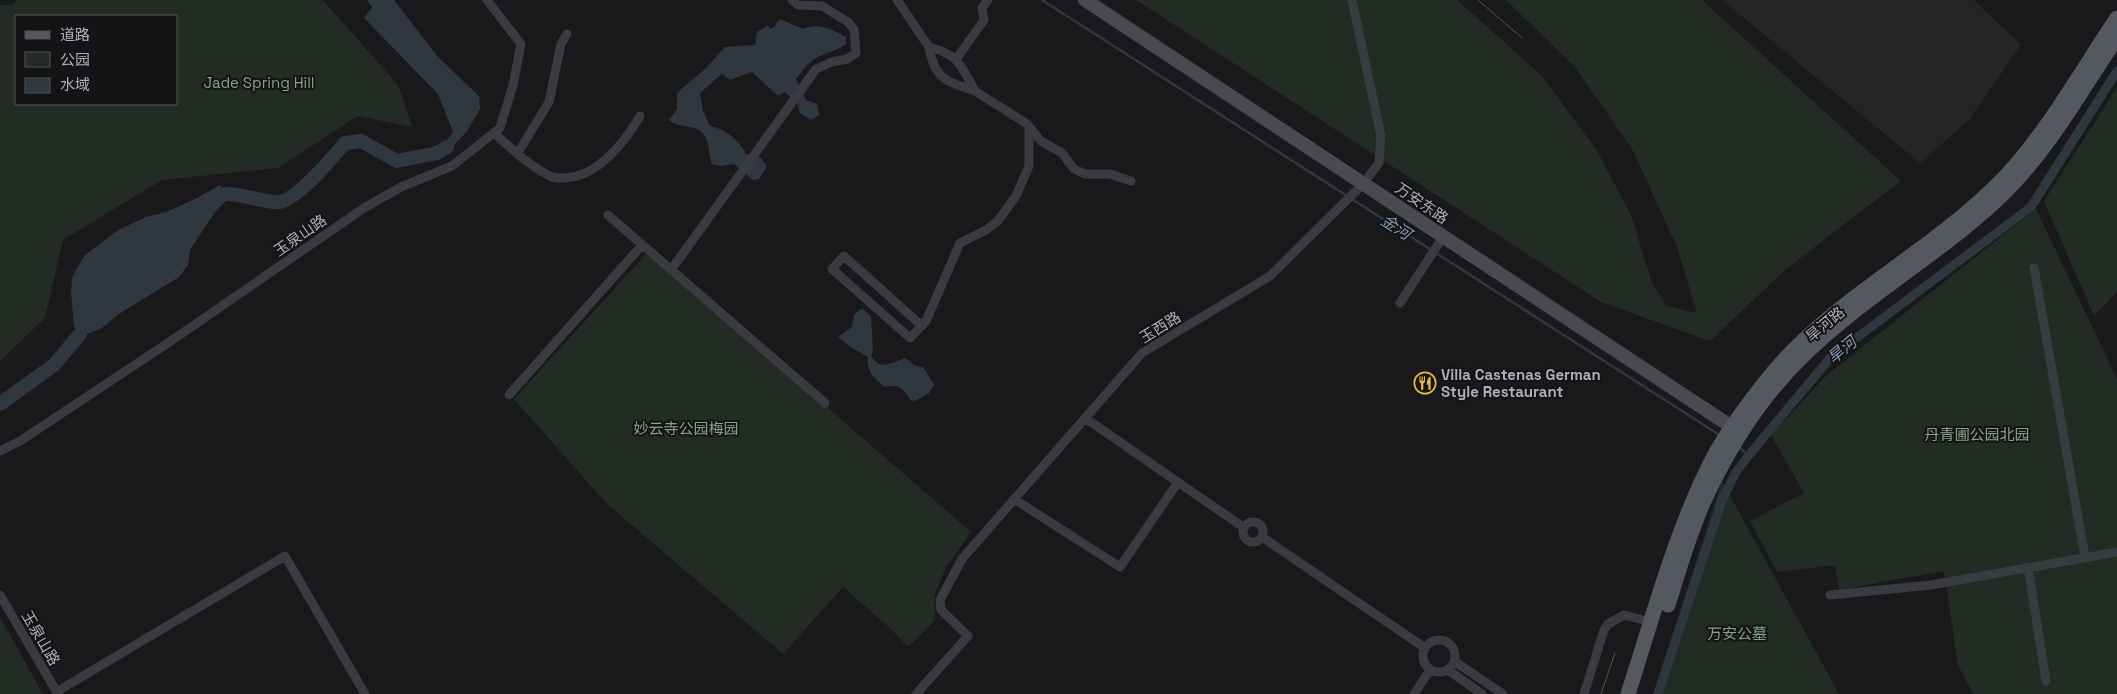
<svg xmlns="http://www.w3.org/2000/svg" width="2117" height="694" font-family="'Space Grotesk','Noto Sans SC',sans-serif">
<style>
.built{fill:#252528}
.green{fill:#232b25;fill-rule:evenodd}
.water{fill:#2f373f}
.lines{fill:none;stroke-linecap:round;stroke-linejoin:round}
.stream{stroke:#2f373f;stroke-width:2.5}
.canal{stroke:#2f373f;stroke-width:9}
.river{stroke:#2f373f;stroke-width:14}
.street{stroke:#3a3b40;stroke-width:9}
.secondary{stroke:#484a50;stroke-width:14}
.primary{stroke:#56585f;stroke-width:15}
.tram{stroke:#515359;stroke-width:1}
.labels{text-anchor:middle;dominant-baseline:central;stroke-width:4;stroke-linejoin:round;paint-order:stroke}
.park-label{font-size:15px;fill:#84a488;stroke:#141416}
.street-label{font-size:15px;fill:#acb0ba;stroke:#141416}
.poi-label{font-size:15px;font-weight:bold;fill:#acb0ba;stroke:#141416;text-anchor:start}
.water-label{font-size:16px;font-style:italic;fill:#859bb3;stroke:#141416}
</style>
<rect width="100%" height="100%" fill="#19191b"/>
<!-- built -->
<path class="built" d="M1722,0H1974L2021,45L1969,120L1920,163Z"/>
<!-- green -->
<path class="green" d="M17,0H323L398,85L412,127L358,116L278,168L162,180L63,240L45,318L0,361V5H12ZM16,16H176V104H16Z
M1136,0H1457L1541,75L1596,149L1631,215L1652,283L1667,306L1697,313L1677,247L1632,149L1575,67L1506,0H1702L1901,181L1786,269L1710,341L1601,302Z
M2117,88V292L2094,316L2044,201Z
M2036,209L2117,379V694H1973L1958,665L1944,571L1839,590L1835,565L1777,572L1750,521L1804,493L1771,435L1827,375Z
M648,252L971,532L946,567L934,597L935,620L908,647L890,628L843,587L783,654L606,503L514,399Z
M1722,481L1839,694H1653Z
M0,617L43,694H0Z"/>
<!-- water -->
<path class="water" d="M367,0H394L438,57L479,96L480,109L468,130L450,150L444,144L453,132L438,94L364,18L372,7Z
M780,19L803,29C818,22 832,29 846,37V44C835,52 823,53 813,60C806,65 801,73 796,79L806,100L817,104L819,115L811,120L800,113L797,102L784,92L778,96L752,72L730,80L722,74L700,93L703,111L710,126C726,129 739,140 746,154L761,158L767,166L759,179L753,180L734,164L721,166L712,164C708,155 710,145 705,136C697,123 679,129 669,120L677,109V93L706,68L725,47L755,45L757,32L768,25L770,29L774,27Z
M220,185L228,199L215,212L190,250L188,265L179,277L119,314L102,328L82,336L74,327L71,292L72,277L84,256L118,230L146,217L166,212L195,199Z
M862,308L871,317L873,350L871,356C880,371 892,363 905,358L914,365L924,368L934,385L929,393L915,401L910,400C904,388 898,384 885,387C874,378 866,371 868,357L852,348L838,337L852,327L854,315Z"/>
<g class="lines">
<!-- stream -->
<path class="stream" d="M1042,0L1721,436
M1738,447L1749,455"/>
<!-- canal -->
<path class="canal" d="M1658,694L1723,498L1736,472L1749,455L1831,357L2031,207L2117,71"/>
<!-- river -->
<path class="river" d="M225,194C243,193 261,203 279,202C297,200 333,157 345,143L361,141L397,161L437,153L447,147
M0,404L54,365L80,334"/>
<!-- street -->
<path class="street" d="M897,0L929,47
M929,47C960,55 960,65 975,91C946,81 935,80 929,47Z
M957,58L984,20L982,8L988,0
M975,91L1027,124L1041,141L1062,153L1074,169L1085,174H1110L1131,181
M494,133C511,148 530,167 552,177C555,178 559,178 563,178C597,178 625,142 640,116
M517,154L549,102L561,44L567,34
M608,215L825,403
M2034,268L2085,557
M671,270L816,69L832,62L847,59L856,53L854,29L848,22L822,6L798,5L792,0
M1400,303L1443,237
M922,326L844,256L832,269L910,338L926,321L960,243L986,230L998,221L1016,196L1029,166V127
M509,395L642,245
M1085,418L1243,527
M0,451L20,441L168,343L364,208L401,187L452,166L500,128L513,85L521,44L487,0
M1014,499L1120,567L1178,482
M1243 532a10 10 0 1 1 20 0a10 10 0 1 1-20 0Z
M1262,537L1425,648
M2028,567L2046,681
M0,595L58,694
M1830,595L1931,585L2117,552
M1423 656a16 16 0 1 1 32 0a16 16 0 1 1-32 0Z
M1454,661L1503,694
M1448,670L1482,694
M56,692L285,556L365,694
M916,694L968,636L941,610L940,600L962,559L1142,353L1270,276L1363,184L1379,163L1381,136L1352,0
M1414,694L1430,670
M1584,694L1604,630L1608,624L1624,615L1651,622"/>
<!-- secondary -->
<path class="secondary" d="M1085,0L1741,433"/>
<!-- primary -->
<path class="primary" d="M1668,605C1679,570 1689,534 1704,501C1728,449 1760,398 1801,358C1862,297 1939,255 2001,196C2048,151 2081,91 2117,37
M1628,694C1654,614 1675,531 1714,456C1728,430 1747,405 1765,382C1827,303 1922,258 1994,188C2041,143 2080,73 2117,18"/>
<!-- tram -->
<path class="tram" d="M1478,0L1522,38
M1601,694L1615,653"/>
</g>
<!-- icons -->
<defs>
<g id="restaurant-ring" transform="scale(1.125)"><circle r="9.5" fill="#141416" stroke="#ebba42" stroke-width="1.5"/><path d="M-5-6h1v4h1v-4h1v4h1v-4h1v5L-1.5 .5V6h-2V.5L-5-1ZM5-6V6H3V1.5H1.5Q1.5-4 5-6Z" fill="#ebba42"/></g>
</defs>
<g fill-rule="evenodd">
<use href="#restaurant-ring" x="1425" y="383"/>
</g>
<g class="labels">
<!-- park labels -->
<g class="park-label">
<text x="259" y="82">Jade Spring Hill</text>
<text x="686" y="428">妙云寺公园梅园</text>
<text x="1977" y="434">丹青圃公园北园</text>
<text x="1737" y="633">万安公墓</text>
</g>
<!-- street labels -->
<g class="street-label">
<text transform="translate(1422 203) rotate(34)">万安东路</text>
<text transform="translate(300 235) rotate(-35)">玉泉山路</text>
<text transform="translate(1825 324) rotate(-40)">旱河路</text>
<text transform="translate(1160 327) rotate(-32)">玉西路</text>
<text transform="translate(41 638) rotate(60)">玉泉山路</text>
</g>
<!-- poi labels -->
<g class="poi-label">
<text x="1441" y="374">Villa Castenas German<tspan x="1441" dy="17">Style Restaurant</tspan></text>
</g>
<!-- water labels -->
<g class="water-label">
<text transform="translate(1396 227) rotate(33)">金河</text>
<text transform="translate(1842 350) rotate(-40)">旱河</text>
</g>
</g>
<!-- legend -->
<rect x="15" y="15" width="162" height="90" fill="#141416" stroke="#515258"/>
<rect x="25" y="31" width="25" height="8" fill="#56585f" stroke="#515258"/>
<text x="60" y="40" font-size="15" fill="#acb0ba">道路</text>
<rect x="25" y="52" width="25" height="15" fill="#232b25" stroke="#515258"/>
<text x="60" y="65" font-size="15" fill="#acb0ba">公园</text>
<rect x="25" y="78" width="25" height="15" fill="#2f373f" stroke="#515258"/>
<text x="60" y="90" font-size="15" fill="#acb0ba">水域</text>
</svg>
